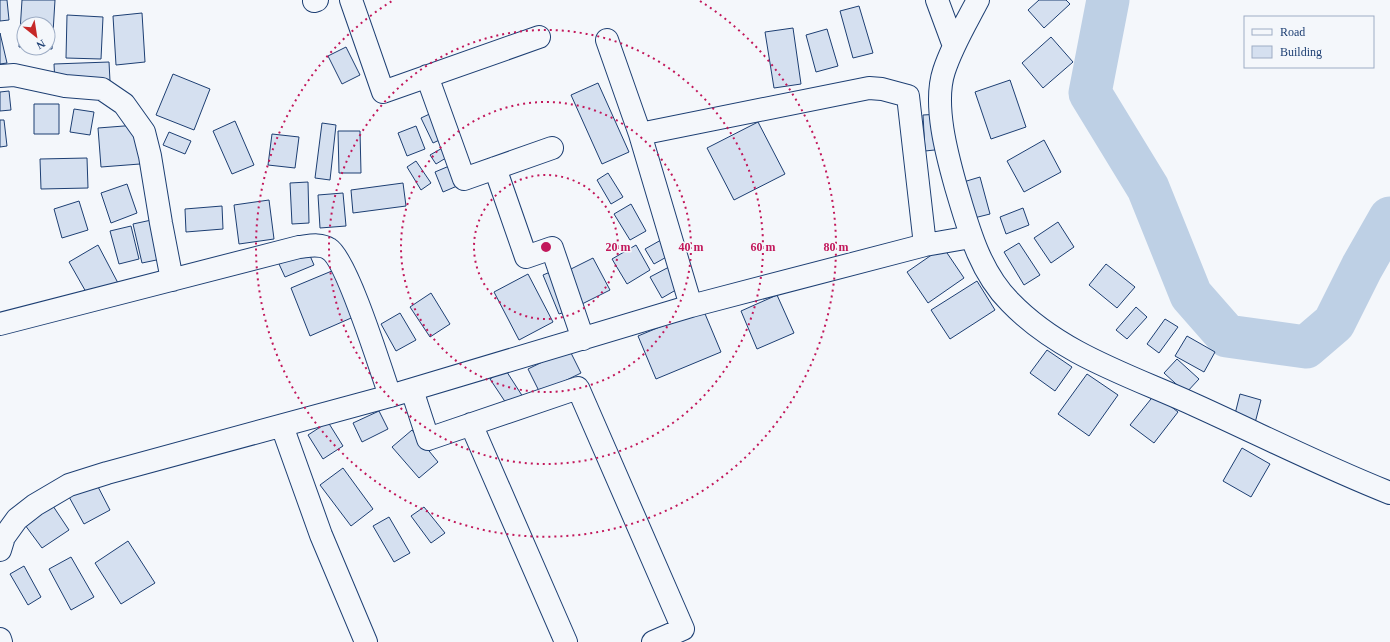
<svg xmlns="http://www.w3.org/2000/svg" width="1390" height="642" font-family="'Times New Roman',serif">
<style>
.lines{fill:none;stroke-linecap:round;stroke-linejoin:round}
.river{stroke:#bed0e5;stroke-width:43}
.building{fill:#d5e0f0;stroke:#1d3f73}
.minor-casing{stroke:#1d3f73;stroke-width:24}
.minor{stroke:#f4f7fb;stroke-width:22}
.ring{fill:none;stroke:#c2185b;stroke-width:2;stroke-dasharray:2 4}
.centre{fill:#c2185b;stroke:#f4f7fb;stroke-width:2}
.ring-label{font-size:12px;text-anchor:middle;font-weight:bold;fill:#c2185b;stroke:#f4f7fb;stroke-width:3;stroke-linejoin:round;paint-order:stroke}
</style>
<rect width="100%" height="100%" fill="#f4f7fb"/>
<g class="lines">
<!-- river -->
<path class="river" d="M1108,0L1090,93L1148,188L1191,295L1227,336L1306,347L1334,323L1362,267L1390,218"/>
</g>
<!-- building -->
<path class="building" d="M0,0H7L9,20L0,21Z
M22,0H55L52,49L33,48H48V24H24V47H19Z
M1039,0H1066L1070,4L1044,28L1028,10Z
M859,6L873,53L853,58L840,11Z
M142,13L145,62L116,65L113,16Z
M67,15L103,17L101,59L66,58Z
M793,28L801,84L774,88L765,32Z
M827,29L838,66L816,72L806,35Z
M0,33L7,63L0,64Z
M1051,37L1073,62L1043,88L1022,63Z
M346,47L360,75L342,84L328,56Z
M109,62L110,81L55,83L54,64Z
M173,74L210,89L194,130L156,115Z
M1010,80L1026,127L991,139L975,92Z
M598,83L629,152L602,164L571,95Z
M9,91L11,110L0,111V92Z
M34,104H59V134H34Z
M74,109L94,112L90,135L70,132Z
M436,111L448,136L433,143L421,118Z
M941,114L944,149L925,151L923,115Z
M0,120H4L7,146L0,147Z
M235,121L254,165L232,174L213,131Z
M758,122L785,174L734,200L707,148Z
M322,123L336,125L330,180L315,178Z
M137,125L140,164L101,167L98,128Z
M416,126L425,149L407,156L398,133Z
M338,131H360L361,173H339Z
M169,132L191,141L185,154L163,145Z
M272,134L299,137L295,168L268,165Z
M1044,140L1061,172L1024,192L1007,161Z
M453,142L459,150L436,164L430,155Z
M87,158L88,188L41,189L40,159Z
M416,161L431,183L421,190L407,167Z
M461,161L469,181L443,192L435,172Z
M608,173L623,197L611,204L597,180Z
M980,177L990,214L970,219L960,183Z
M308,182L309,223L292,224L290,183Z
M403,183L406,206L353,213L351,190Z
M127,184L137,213L111,223L101,193Z
M343,193L346,226L320,228L318,195Z
M269,200L274,239L239,244L234,205Z
M79,201L88,230L62,238L54,209Z
M631,204L646,231L630,240L614,214Z
M222,206L223,229L186,232L185,209Z
M1023,208L1029,225L1006,234L1000,217Z
M156,219L166,258L142,263L133,224Z
M1058,222L1074,247L1051,263L1034,238Z
M131,226L139,259L119,264L110,231Z
M661,240L670,255L654,264L645,249Z
M1019,243L1040,275L1024,285L1004,252Z
M98,245L118,283L90,299L69,262Z
M636,245L650,270L627,284L612,259Z
M943,247L964,278L928,303L907,272Z
M308,251L314,265L285,277L279,264Z
M593,258L610,290L582,304L565,272Z
M1106,264L1135,287L1117,308L1089,285Z
M669,267L681,287L662,298L650,277Z
M339,268L358,315L310,336L291,288Z
M555,270L571,310L559,314L543,275Z
M528,274L553,322L519,340L494,292Z
M977,281L995,310L950,339L931,310Z
M431,293L450,324L430,337L410,307Z
M777,295L794,333L757,349L741,311Z
M1136,307L1147,317L1127,339L1116,330Z
M703,309L721,352L656,379L638,336Z
M400,313L416,340L396,351L381,324Z
M1165,319L1178,327L1159,353L1147,344Z
M1187,336L1215,352L1204,372L1175,356Z
M569,349L581,373L540,393L528,369Z
M1047,350L1072,367L1055,391L1030,373Z
M1177,359L1199,379L1186,393L1164,373Z
M505,369L523,397L508,406L490,379Z
M1087,374L1118,395L1089,436L1058,414Z
M1155,394L1178,412L1154,443L1130,425Z
M1240,394L1261,400L1255,423L1234,418Z
M379,411L388,429L362,442L353,423Z
M328,422L343,446L323,459L308,435Z
M412,430L438,462L419,478L392,447Z
M1242,448L1270,464L1251,497L1223,481Z
M343,468L373,509L351,526L320,485Z
M95,481L110,510L84,524L68,495Z
M53,506L69,530L42,548L25,525Z
M424,507L445,533L431,543L411,516Z
M389,517L410,553L394,562L373,526Z
M128,541L155,583L121,604L95,563Z
M71,557L94,597L71,610L49,569Z
M24,566L41,597L28,605L10,574Z"/>
<g class="lines">
<!-- minor casing -->
<g class="minor-casing">
<path id="minor" d="M351,0L383,92L539,37
M937,0L954,46
M978,0C966,23 952,46 944,71C933,104 947,155 956,187C968,227 979,271 1010,302C1061,355 1132,376 1197,406C1261,435 1324,467 1390,493
M314,1L317,0
M607,40L640,134L691,306
M0,76L14,75L65,86L102,89L124,104L144,132L150,156L161,223L172,280
M427,76L464,179L552,148
M640,134L869,88L882,89L908,96L925,245
M495,168L526,257L552,248L583,339
M0,324L299,247C309,246 320,243 329,249C347,260 381,370 390,396
M412,390L428,439L578,388L683,629L653,642
M471,424L566,642
M282,426L321,535L366,642
M0,550L4,537L17,519L35,505L69,485L107,473L390,396L691,306L925,245L971,237
M0,639L1,642"/>
</g>
<!-- minor -->
<use href="#minor" class="minor"/>
</g>
<!-- distance rings -->
<g class="ring">
<circle cx="546" cy="247" r="72"/>
<circle cx="546" cy="247" r="145"/>
<circle cx="546" cy="247" r="217"/>
<path d="M700 1A290 290 0 1 1 392 1"/>
</g>
<circle cx="546" cy="247" r="6" class="centre"/>
<g class="ring-label">
<text x="618" y="251">20 m</text>
<text x="691" y="251">40 m</text>
<text x="763" y="251">60 m</text>
<text x="836" y="251">80 m</text>
</g>
<!-- legend -->
<rect x="1244" y="16" width="130" height="52" fill="#f4f7fb" stroke="#9eadc5"/>
<rect x="1252" y="29" width="20" height="6" fill="#f4f7fb" stroke="#9eadc5"/>
<text x="1280" y="36" font-size="12" fill="#1d3f73">Road</text>
<rect x="1252" y="46" width="20" height="12" fill="#d5e0f0" stroke="#9eadc5"/>
<text x="1280" y="56" font-size="12" fill="#1d3f73">Building</text>
<!-- north arrow -->
<g transform="translate(36 36) rotate(150)"><circle r="19" fill="#f4f7fb" stroke="#9eadc5"/>
<path d="M0-3L7 15L0 10L-7 15Z" fill="#c62828"/>
<text y="-6" font-size="11" font-weight="bold" text-anchor="middle" fill="#1d3f73">N</text>
</g>
</svg>
